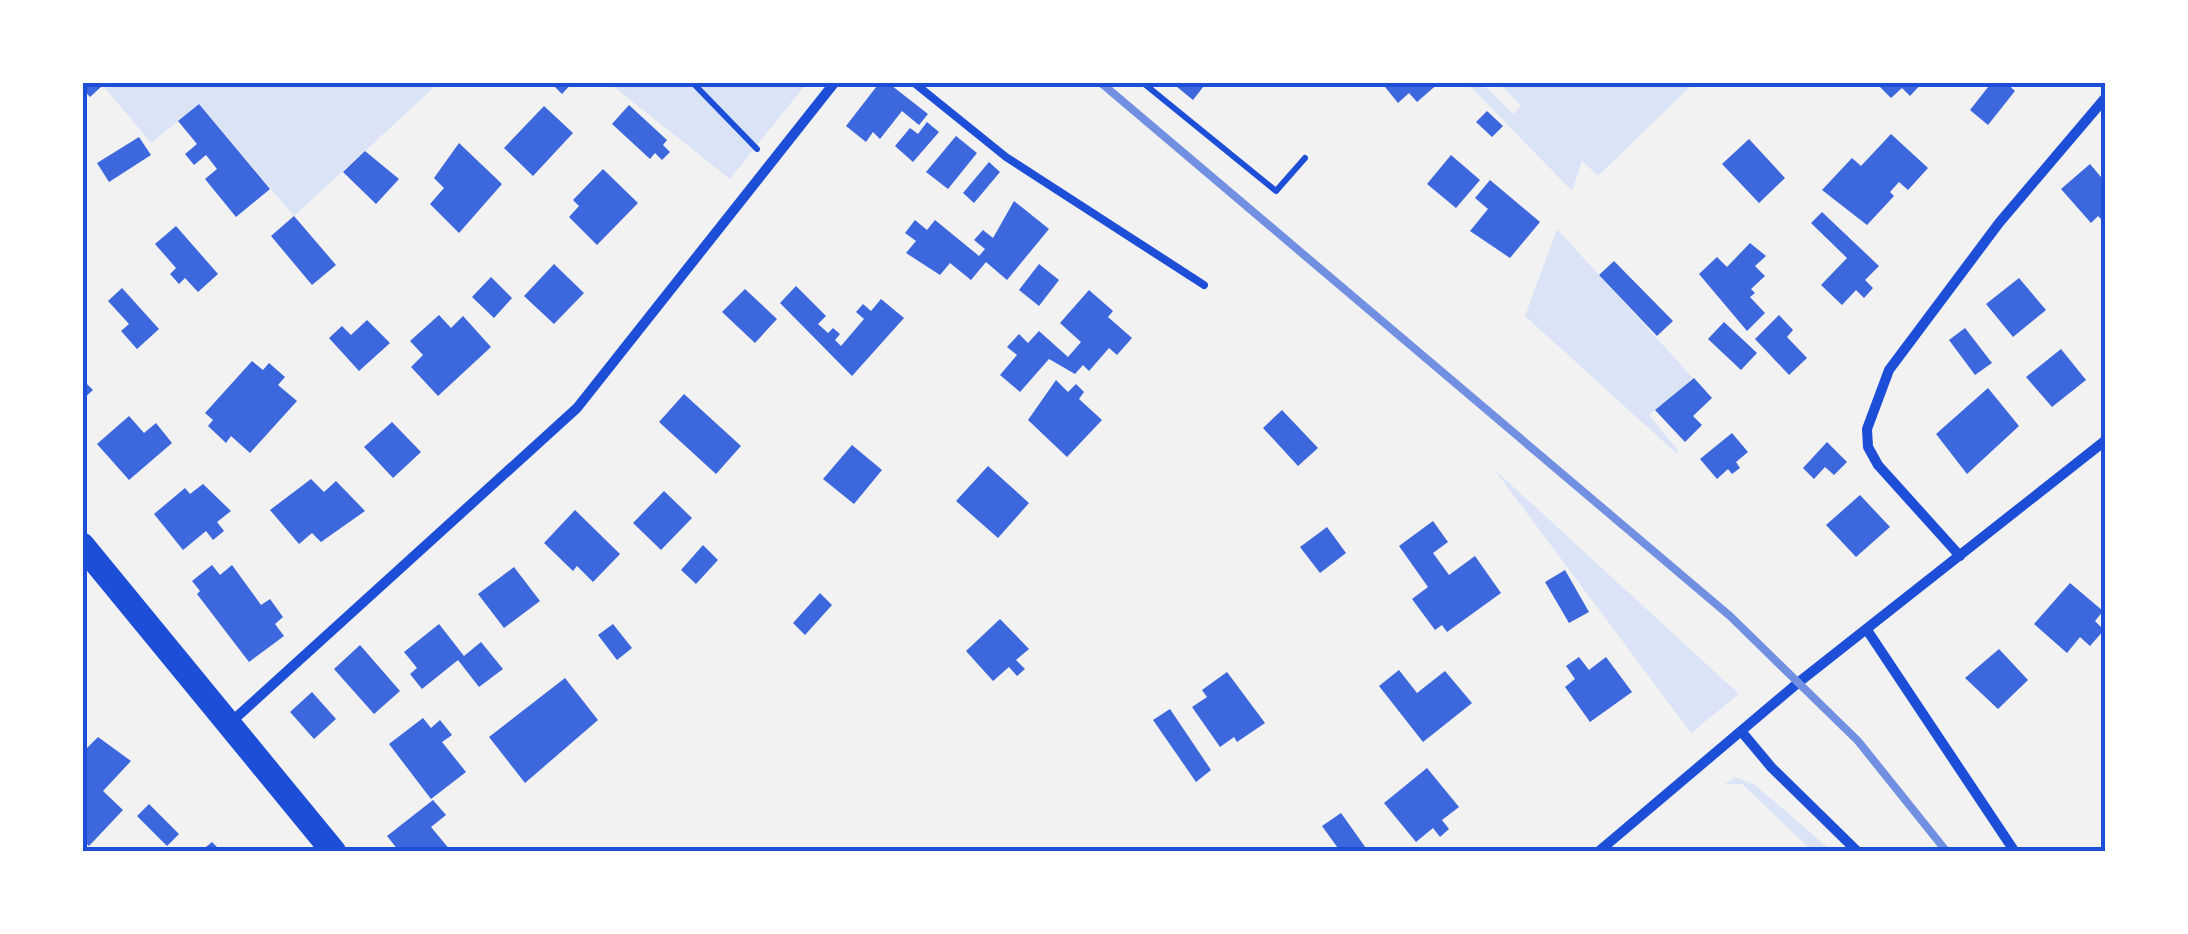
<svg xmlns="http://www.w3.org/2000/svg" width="2188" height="934" font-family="'Public Sans',sans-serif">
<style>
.green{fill:#dbe4f7}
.building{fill:#3d67dc}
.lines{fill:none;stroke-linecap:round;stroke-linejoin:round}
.path{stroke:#1d4ed8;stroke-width:6}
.service{stroke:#1d4ed8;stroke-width:8}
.minor{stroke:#1d4ed8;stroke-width:10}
.primary{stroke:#1d4ed8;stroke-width:25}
.rail{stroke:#7290e2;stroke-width:8}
.neatline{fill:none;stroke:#1d4ed8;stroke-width:4}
</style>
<rect width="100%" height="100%" fill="#f2f2f2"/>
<!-- green -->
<path class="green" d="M101,83H439L294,216L199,104L151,143Z
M609,83H807L730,179Z
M1467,83H1482L1513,114L1521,106L1499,83H1694L1598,176L1582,161L1572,191Z
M1557,229L1693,378L1649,415L1678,450L1676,453L1525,316Z
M1494,469L1739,694L1691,733Z
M1735,777L1755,785L1832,851H1812L1742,784H1725Z"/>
<!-- building -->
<path class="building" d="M85,82H99L102,86L90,97L82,88Z
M550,82H573L562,94Z
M880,82H887L928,114L919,125L902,111L880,139L873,132L866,142L846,126Z
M1171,82H1207L1193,100Z
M1381,82H1440L1417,102L1409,93L1398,103Z
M1875,82H1923L1910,96L1902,88L1891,98Z
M1992,82H2005L2015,91L1988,125L1970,110Z
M199,104L270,189L236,217L205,179L217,169L206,155L194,165L185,154L197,144L178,121Z
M629,105L667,140L663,145L670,152L662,160L655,153L650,159L612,124Z
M544,106L573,133L533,176L504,148Z
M1487,111L1503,126L1492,137L1476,122Z
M927,122L939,132L913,162L895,146L910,128L918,134Z
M1891,134L1928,168L1908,190L1899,182L1890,192L1894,196L1867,225L1822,190L1852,158L1861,166Z
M956,136L977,153L948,189L926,172Z
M139,137L151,155L109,182L97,163Z
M1749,139L1785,178L1759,203L1722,164Z
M459,143L502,184L459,233L430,204L444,188L434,178Z
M365,151L399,179L376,204L343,172Z
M1451,155L1480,180L1456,208L1427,184Z
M989,162L1000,172L974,203L963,193Z
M2090,164L2106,183V224L2098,216L2091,223L2061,189Z
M603,169L638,203L597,245L569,217L579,206L573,200Z
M1490,180L1540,222L1510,258L1470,231L1488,209L1475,198Z
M1014,201L1049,229L1007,280L986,262L971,280L950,263L940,275L906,253L916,241L905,233L915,220L927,230L935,220L979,256L985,249L974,240L983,230L993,238Z
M1822,212L1879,266L1865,280L1873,288L1864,298L1856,290L1842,305L1821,285L1847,258L1811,223Z
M294,216L336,265L312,285L271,236Z
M176,226L218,274L198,292L185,278L179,284L170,274L176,268L155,244Z
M1750,243L1766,256L1755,266L1765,276L1751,289L1755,293L1750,297L1765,313L1747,331L1699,274L1717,257L1727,267Z
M1614,261L1673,321L1657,336L1599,275Z
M554,264L584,293L554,324L524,296Z
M1039,264L1059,280L1039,306L1019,290Z
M491,277L512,298L494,318L472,297Z
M2019,278L2046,310L2013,337L1986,304Z
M796,286L826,316L818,324L828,333L833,328L840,334L835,340L841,346L864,319L856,312L863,304L871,311L881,299L904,318L852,376L780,303Z
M122,288L159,329L137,349L121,331L129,324L108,301Z
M745,289L777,319L755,343L722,312Z
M1089,290L1113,311L1108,317L1132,338L1117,355L1109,348L1089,371L1083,365L1075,374L1049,359L1020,392L1000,375L1017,355L1007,347L1019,334L1028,343L1039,331L1068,357L1081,342L1060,323Z
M439,315L451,328L463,316L491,347L438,396L411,367L423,355L410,341Z
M1779,315L1793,330L1787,337L1807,358L1789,375L1755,339Z
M367,320L390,343L359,371L329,338L342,326L351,335Z
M1724,322L1757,353L1741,370L1708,339Z
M1965,328L1992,363L1975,375L1949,340Z
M2061,349L2086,380L2052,407L2026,377Z
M252,361L263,370L269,363L285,377L278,385L297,401L250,453L231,436L226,443L208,426L213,420L205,413Z
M1694,378L1712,398L1693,416L1702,425L1685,442L1655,410Z
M82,379L93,390L82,400Z
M1056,380L1068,392L1076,384L1084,392L1079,399L1102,420L1067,457L1028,420Z
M1988,388L2019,426L1967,474L1936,434Z
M684,394L741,446L716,474L659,422Z
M1282,410L1318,448L1298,466L1263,428Z
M129,416L144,433L156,423L172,443L129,480L97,444Z
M392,422L421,452L393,478L364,447Z
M1732,433L1748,452L1736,462L1740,468L1732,474L1728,469L1717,479L1700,459Z
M1827,442L1847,462L1834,475L1825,467L1814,479L1803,468Z
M852,445L882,470L854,504L823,479Z
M988,466L1029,503L998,538L956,501Z
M311,479L324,492L336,481L365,511L321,542L312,533L299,544L270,510Z
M203,484L231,511L217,522L224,531L213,540L206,531L183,550L154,514L185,488L190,494Z
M664,491L692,518L661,550L633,523Z
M1860,495L1890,527L1856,557L1826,525Z
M575,510L620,554L593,582L577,566L573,571L544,543Z
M1433,521L1448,542L1433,553L1449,575L1475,556L1501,593L1447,632L1442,625L1435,630L1412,599L1428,587L1399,546Z
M1327,527L1346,553L1320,573L1300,547Z
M703,545L718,560L696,584L681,570Z
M212,565L220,575L232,565L261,605L270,599L283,617L275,624L284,636L249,662L197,594L200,591L192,581Z
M514,567L540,601L504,628L478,594Z
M1565,570L1589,612L1569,623L1545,582Z
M2070,583L2103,611L2095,621L2104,630L2090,646L2080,637L2067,653L2034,624Z
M820,593L832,605L805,635L793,623Z
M1000,619L1029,649L1016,660L1025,669L1017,676L1009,667L993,681L966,651Z
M439,624L464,656L481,642L503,669L479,687L458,660L422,689L410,674L417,668L404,652Z
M613,624L632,648L617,660L598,635Z
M360,645L400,691L374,714L334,669Z
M1999,649L2028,680L1998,709L1965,678Z
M1579,657L1589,670L1606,657L1632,692L1590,722L1565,687L1575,679L1566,666Z
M1399,670L1417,693L1445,671L1472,703L1423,742L1379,686Z
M1227,672L1265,723L1237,742L1234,737L1220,747L1192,707L1207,697L1202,690Z
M565,678L598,720L525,783L489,737Z
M312,692L336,719L314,739L290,712Z
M1170,709L1211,770L1196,782L1153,720Z
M423,718L431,728L440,720L452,735L442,742L466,772L431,799L389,744Z
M98,737L131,761L103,791L123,810L89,846L82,839V753Z
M1427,768L1459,807L1442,820L1449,829L1440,837L1433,828L1416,842L1384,803Z
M433,800L446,815L431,827L451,851H399L387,836Z
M149,804L179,834L167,846L137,816Z
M1341,813L1368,851H1340L1322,826Z
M212,842L221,851H201Z"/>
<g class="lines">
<!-- path -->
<path class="path" d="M692,82L757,149
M1142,82L1276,191L1305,158"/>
<!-- service -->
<path class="service" d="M913,82L1006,157L1204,285"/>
<!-- minor -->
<path class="minor" d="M1960,556L1878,465L1868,447L1867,429L1889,370L1999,223L2106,97
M1867,630L2015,852
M230,723L577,408L835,82
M1741,731L1772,768L1858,852
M1598,852L1799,682L2106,440"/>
<!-- primary -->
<path class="primary" d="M82,545L334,852"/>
<!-- rail -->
<path class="rail" d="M1100,82L1730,616L1858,741L1947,852"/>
</g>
<!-- border -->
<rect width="2188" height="934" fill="none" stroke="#ffffff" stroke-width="170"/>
<rect x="85" y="85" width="2018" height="764" class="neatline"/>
</svg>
